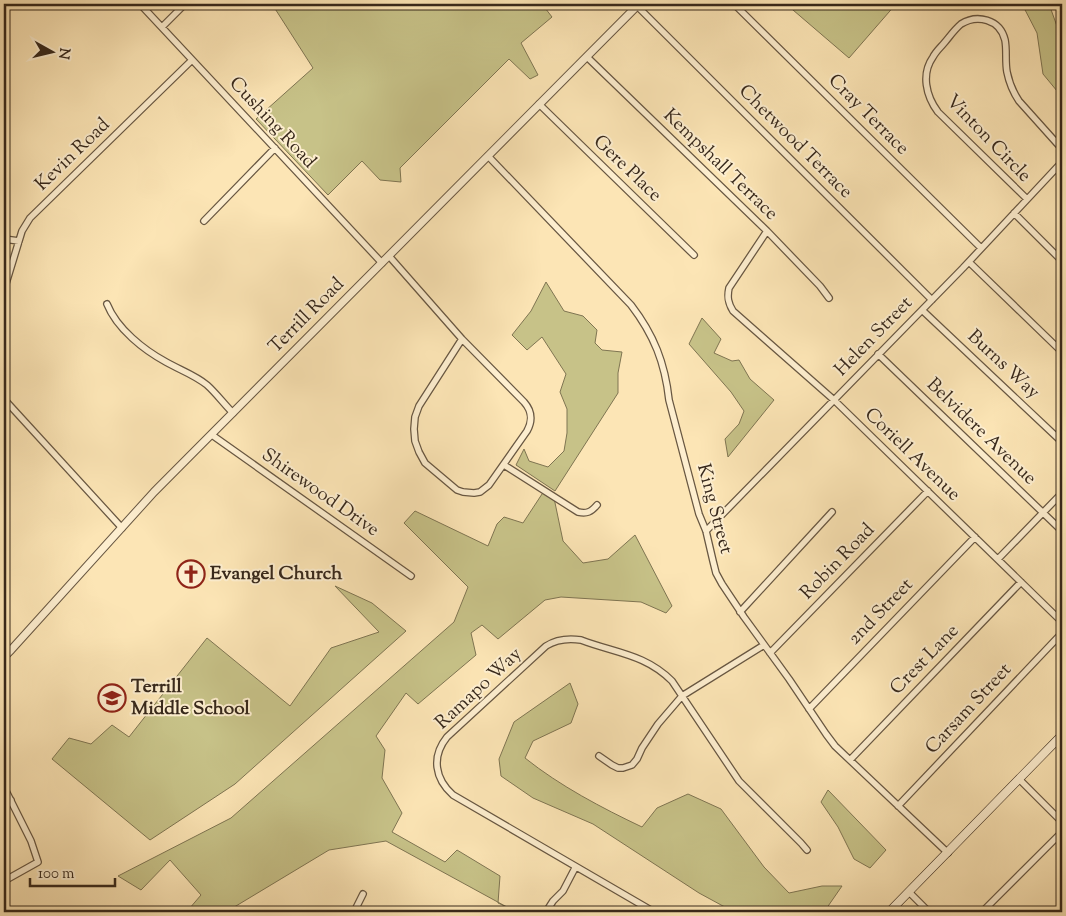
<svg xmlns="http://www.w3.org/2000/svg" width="1066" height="916" font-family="'Sorts Mill Goudy',serif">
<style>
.green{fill:#c7c288;stroke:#7f7552}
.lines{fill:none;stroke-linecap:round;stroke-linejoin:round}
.minor-casing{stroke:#685742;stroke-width:8}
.tertiary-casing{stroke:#685742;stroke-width:9}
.secondary-casing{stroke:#37281b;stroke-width:9}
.minor{stroke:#fdeecf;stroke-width:5.5}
.tertiary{stroke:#fdeecf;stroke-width:7}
.secondary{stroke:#fdeecf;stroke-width:8}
.labels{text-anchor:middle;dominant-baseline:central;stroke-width:4;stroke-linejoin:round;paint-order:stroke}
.street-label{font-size:19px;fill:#37281b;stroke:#fdeecf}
.poi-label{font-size:19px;font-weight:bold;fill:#37281b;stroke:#fdeecf;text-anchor:start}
</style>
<rect width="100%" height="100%" fill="#fce5b5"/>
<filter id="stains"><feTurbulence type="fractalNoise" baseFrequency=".004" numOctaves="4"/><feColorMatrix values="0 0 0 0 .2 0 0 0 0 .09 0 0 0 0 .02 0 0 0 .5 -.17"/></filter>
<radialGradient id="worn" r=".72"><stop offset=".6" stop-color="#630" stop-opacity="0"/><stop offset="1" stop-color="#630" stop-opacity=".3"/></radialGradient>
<!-- green -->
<path class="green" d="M272,4H542L552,17L521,43L538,75L530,79L509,59L400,168L401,182L380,180L362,161L328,195L256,119L313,68Z
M786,4H896L849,58Z
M1022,4H1049L1062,40V97L1043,74L1037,33Z
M546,282L564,311L583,316L597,330L595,343L602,350L622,352L618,373V393L555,491L516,465L524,449L529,461L548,467L564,451L567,433V409L560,392L566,374L542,337L527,350L512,335L531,311Z
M702,318L721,339L714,353L732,361L739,360L750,379L774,400L728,457L725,439L739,424L744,411L731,392L689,344Z
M544,491L554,498L563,541L583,563L608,559L635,535L672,606L666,613L641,602L561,597L545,600L498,639L482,625L471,633L476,655L418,704L406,693L376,736L385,750L382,778L402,813L392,832L445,862L457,850L500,876L498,903L518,912H516L386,841L329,850L226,912H174L189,909L201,895L170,860L141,890L118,876L231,818L454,622L468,587L404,523L415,511L488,546L497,524L504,517L523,523Z
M335,586L372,603L406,631L235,784L150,840L52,759L69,738L91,744L112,725L129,737L207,638L290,706L331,648L379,632Z
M570,683L578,704L571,723L533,741L525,758C560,786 602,808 642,827L657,808L688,794L721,809L764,867L789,893L822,886H842L824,912H734L699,893L593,824L533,798L501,776L499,759L514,722Z
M828,790L886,850L870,868L854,859L838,827L821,802Z"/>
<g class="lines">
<!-- minor casing -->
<g class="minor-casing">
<path id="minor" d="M140,4L382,263
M734,4L981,248
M637,6L932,300
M162,27L185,4
M587,57L767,231L820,286L829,298
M539,104L694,255
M488,156L631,305C654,335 665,363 669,400L699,514L706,531L713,561L716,573L722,584L744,617L789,679L826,734L835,746L948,853
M1027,199L938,112C926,96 921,74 933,57C936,51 941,47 945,42C950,36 955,29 961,24C977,14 1000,19 1005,40C1007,50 1005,61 1007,72C1009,82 1013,92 1019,101L1062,149
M1014,213L1062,261
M204,221L275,148
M767,231L729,288C727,297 728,303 733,311L834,400L1062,622
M4,239L19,241
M389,256L462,339L524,402C532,411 533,420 527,431L489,485L480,492L474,493L463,492L457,490L425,463L419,452L415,441L414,429L415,417L419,406L462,339
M969,262L1062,352
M4,290L22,231L30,218L192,60
M107,304C117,329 144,350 166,362C180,370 195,375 207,385C216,393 224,404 233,413
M922,310L1062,442
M878,354L1062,531
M4,399L122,528
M212,435L411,576
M504,465L578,512C587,514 591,512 597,505
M706,531L963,268L1062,162
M998,559L1062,493
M740,612L832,512
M770,653L928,491
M809,709L975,537
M599,756L612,765L618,768H623L632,765L637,759L642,748L658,724L682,696L764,645
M850,760L1021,582
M1019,779L1062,822
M4,787L31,841L38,862L4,881
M4,803L11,800
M898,806L1062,633
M909,892L929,912
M354,912L363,894
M546,912L553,901L563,891L575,868
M654,912L453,795C435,779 431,757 447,737L546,646C557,639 568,638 581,640C615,653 645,654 672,681L739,781L801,843L807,850
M982,912L1062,832"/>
</g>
<!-- tertiary casing -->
<g class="tertiary-casing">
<path id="tertiary" d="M4,657L11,650L154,492L639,4"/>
</g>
<!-- secondary casing -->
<g class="secondary-casing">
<path id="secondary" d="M889,912L1062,735"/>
</g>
<!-- minor -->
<use href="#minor" class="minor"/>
<!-- tertiary -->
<use href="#tertiary" class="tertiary"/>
<!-- secondary -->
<use href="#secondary" class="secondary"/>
</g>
<!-- icons -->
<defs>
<g id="church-ring" transform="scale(1.4375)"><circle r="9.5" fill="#fdeecf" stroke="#8f2418" stroke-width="1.5"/><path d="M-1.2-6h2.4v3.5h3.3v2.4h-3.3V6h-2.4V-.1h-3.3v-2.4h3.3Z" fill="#8f2418"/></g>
<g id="school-ring" transform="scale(1.4375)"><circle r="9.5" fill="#fdeecf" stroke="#8f2418" stroke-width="1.5"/><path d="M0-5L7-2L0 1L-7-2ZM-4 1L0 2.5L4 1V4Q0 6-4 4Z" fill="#8f2418"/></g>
</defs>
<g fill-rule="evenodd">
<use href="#church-ring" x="191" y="574"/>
<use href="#school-ring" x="112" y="698"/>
</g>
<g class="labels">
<!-- street labels -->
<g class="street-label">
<text transform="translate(868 115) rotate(45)">Cray Terrace</text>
<text transform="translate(272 123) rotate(47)">Cushing Road</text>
<text transform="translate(988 139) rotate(46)">Vinton Circle</text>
<text transform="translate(795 142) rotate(45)">Chetwood Terrace</text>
<text transform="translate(73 155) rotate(-44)">Kevin Road</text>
<text transform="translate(720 165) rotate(44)">Kempshall Terrace</text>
<text transform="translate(627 169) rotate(44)">Gere Place</text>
<text transform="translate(307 316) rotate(-45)">Terrill Road</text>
<text transform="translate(874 337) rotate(-46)">Helen Street</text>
<text transform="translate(1003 365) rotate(43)">Burns Way</text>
<text transform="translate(981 432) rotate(44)">Belvidere Avenue</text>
<text transform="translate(912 455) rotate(44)">Coriell Avenue</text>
<text transform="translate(320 493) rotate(35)">Shirewood Drive</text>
<text transform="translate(714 509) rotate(75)">King Street</text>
<text transform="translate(838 562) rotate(-46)">Robin Road</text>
<text transform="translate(881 612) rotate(-46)">2nd Street</text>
<text transform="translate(925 660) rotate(-46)">Crest Lane</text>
<text transform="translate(479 689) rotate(-43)">Ramapo Way</text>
<text transform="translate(969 709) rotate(-47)">Carsam Street</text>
</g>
<!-- poi labels -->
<g class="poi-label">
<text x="210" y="574">Evangel Church</text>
<text x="131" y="687">Terrill<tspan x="131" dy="22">Middle School</tspan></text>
</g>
</g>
<!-- margin -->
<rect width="1066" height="916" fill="none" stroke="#fce5b5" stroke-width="20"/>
<rect x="5" y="5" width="1056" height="906" fill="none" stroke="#37281b" stroke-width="2.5"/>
<rect x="10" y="10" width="1046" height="896" fill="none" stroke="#37281b"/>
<!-- north arrow -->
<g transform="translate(52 52) rotate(98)" stroke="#fdeecf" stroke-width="4" paint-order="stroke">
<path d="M0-4L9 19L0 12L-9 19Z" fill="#37281b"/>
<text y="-8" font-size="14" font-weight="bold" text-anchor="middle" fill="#37281b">N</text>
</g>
<!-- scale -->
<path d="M30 878v8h85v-8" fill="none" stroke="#37281b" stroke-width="2.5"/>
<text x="38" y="878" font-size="15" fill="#37281b" stroke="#fdeecf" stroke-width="4" paint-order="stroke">100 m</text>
<rect width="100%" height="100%" filter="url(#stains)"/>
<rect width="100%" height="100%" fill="url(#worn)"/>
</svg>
